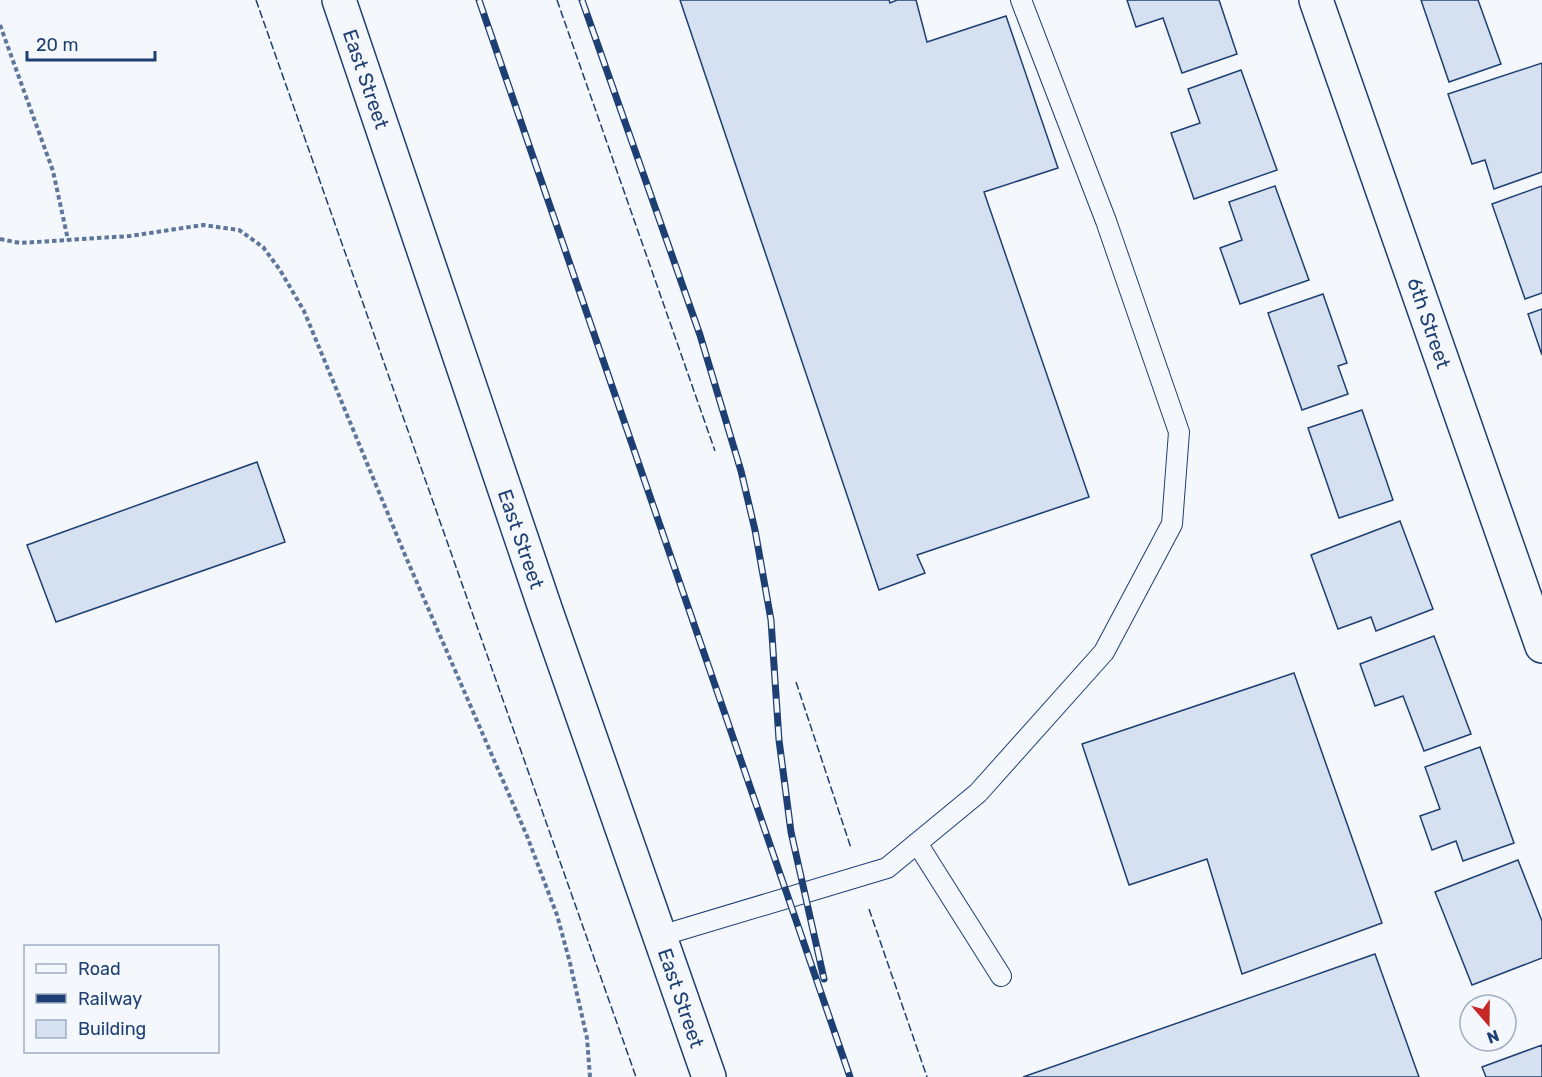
<svg xmlns="http://www.w3.org/2000/svg" width="1542" height="1077" font-family="Rubik,sans-serif">
<style>
.building{fill:#d5e0f0;stroke:#1d3f73;stroke-width:1.5}
.lines{fill:none;stroke-linecap:round;stroke-linejoin:round}
.lane-casing{stroke:#1d3f73;stroke-width:22}
.street-casing{stroke:#1d3f73;stroke-width:36}
.secondary-casing{stroke:#1d3f73;stroke-width:36}
.path{stroke:#5e769c;stroke-width:4;stroke-dasharray:4.5 3;stroke-linecap:butt}
.lane{stroke:#f4f7fb;stroke-width:20}
.street{stroke:#f4f7fb;stroke-width:33}
.secondary{stroke:#f4f7fb;stroke-width:33}
.rail-casing{stroke:#1d3f73;stroke-width:7}
.rail{stroke:#f4f7fb;stroke-width:4.5;stroke-dasharray:14;stroke-linecap:butt}
.fence{stroke:#1d3f73;stroke-width:1.5;stroke-dasharray:8 3;stroke-linecap:butt}
.labels{text-anchor:middle;dominant-baseline:central;stroke-width:4.5;stroke-linejoin:round;paint-order:stroke}
.street-label{font-size:20px;fill:#1d3f73;stroke:#f4f7fb}
</style>
<rect width="100%" height="100%" fill="#f4f7fb"/>
<!-- building -->
<path class="building" d="M680,0H889L890,3L897,0H916L927,42L1006,16L1058,168L984,192L1089,497L917,555L925,573L879,590Z
M1127,0H1219L1237,54L1182,73L1163,18L1136,27Z
M1421,0H1478L1501,64L1449,82Z
M1542,63V172L1494,189L1485,160L1472,164L1448,94Z
M1241,70L1277,170L1194,199L1171,133L1200,123L1188,89Z
M1275,186L1309,280L1240,304L1220,248L1242,240L1229,202Z
M1542,186V293L1525,299L1492,204Z
M1323,294L1347,363L1338,366L1348,394L1302,410L1268,313Z
M1542,309V355L1528,314Z
M1362,410L1393,500L1339,518L1308,428Z
M257,462L285,542L56,622L27,545Z
M1400,521L1433,609L1376,631L1371,617L1338,629L1311,555Z
M1434,636L1471,734L1424,751L1403,696L1375,706L1360,664Z
M1294,673L1382,923L1242,974L1207,859L1129,885L1082,744Z
M1480,747L1514,843L1463,861L1456,841L1432,850L1420,816L1440,809L1425,767Z
M1518,860L1542,921V958L1472,985L1435,892Z
M1375,954L1419,1077H1023Z
M1542,1045V1077H1486L1482,1067Z"/>
<g class="lines">
<!-- lane casing -->
<g class="lane-casing">
<path id="lane" d="M917,843L1001,976
M660,936L887,868L978,793L1104,652L1172,524L1179,432L1106,221L1021,0"/>
</g>
<!-- street casing -->
<g class="street-casing">
<path id="street" d="M1316,0L1542,646"/>
</g>
<!-- secondary casing -->
<g class="secondary-casing">
<path id="secondary" d="M339,0L546,611L709,1077"/>
</g>
<!-- path -->
<path class="path" d="M0,25L53,171L68,240
M0,239L20,243L130,236L203,225L239,230L263,247L280,270L304,311L405,555L527,836L557,915L570,963L587,1038L590,1077"/>
<!-- lane -->
<use href="#lane" class="lane"/>
<!-- street -->
<use href="#street" class="street"/>
<!-- secondary -->
<use href="#secondary" class="secondary"/>
<!-- rail casing -->
<g class="rail-casing">
<path id="rail" d="M479,0L850,1077
M582,0L700,335L741,471L755,530L771,620L779,740L791,832L824,979"/>
</g>
<!-- rail -->
<use href="#rail" class="rail"/>
<!-- fence -->
<path class="fence" d="M256,0L636,1077
M557,0L715,451
M796,682L851,848
M869,909L927,1077"/>
</g>
<g class="labels">
<!-- street labels -->
<g class="street-label">
<text transform="translate(366 79) rotate(71)">East Street</text>
<text transform="translate(1429 323) rotate(71)">6th Street</text>
<text transform="translate(521 539) rotate(71)">East Street</text>
<text transform="translate(681 998) rotate(71)">East Street</text>
</g>
</g>
<!-- legend -->
<rect x="24" y="945" width="195" height="108" fill="#f4f7fb" stroke="#9eadc5" stroke-width="1.5"/>
<rect x="36" y="964" width="30" height="9" fill="#f4f7fb" stroke="#9eadc5" stroke-width="1.5"/>
<text x="78" y="975" font-size="18" fill="#1d3f73">Road</text>
<rect x="36" y="994" width="30" height="9" fill="#1d3f73" stroke="#9eadc5" stroke-width="1.5"/>
<text x="78" y="1005" font-size="18" fill="#1d3f73">Railway</text>
<rect x="36" y="1020" width="30" height="18" fill="#d5e0f0" stroke="#9eadc5" stroke-width="1.5"/>
<text x="78" y="1035" font-size="18" fill="#1d3f73">Building</text>
<!-- north arrow -->
<g transform="translate(1488 1023) rotate(160)"><circle r="28" fill="#f4f7fb" stroke="#9eadc5" stroke-width="1.5"/>
<path d="M0-4.5L10 22L0 15L-10 22Z" fill="#c62828"/>
<text y="-9" font-size="16" font-weight="bold" text-anchor="middle" fill="#1d3f73">N</text>
</g>
<!-- scale -->
<path d="M27 51v9h128v-9" fill="none" stroke="#1d3f73" stroke-width="3"/>
<text x="36" y="51" font-size="18" fill="#1d3f73" stroke="#f4f7fb" stroke-width="4.5" paint-order="stroke">20 m</text>
</svg>
